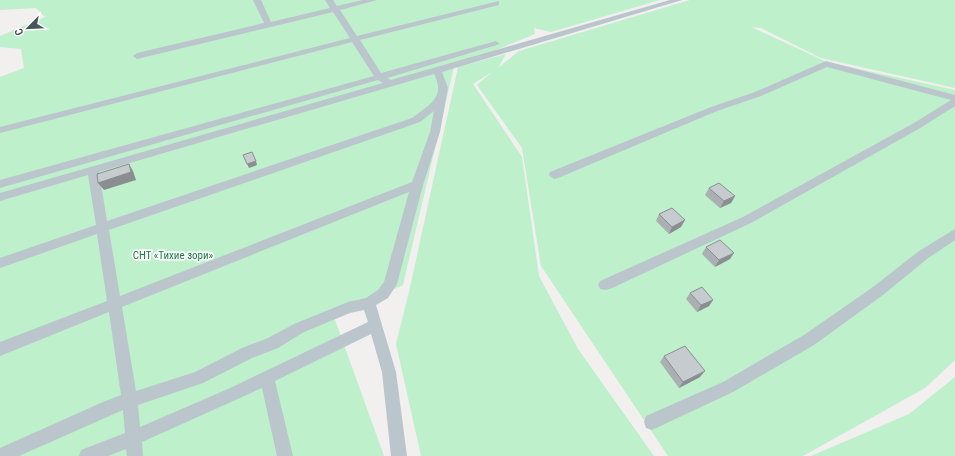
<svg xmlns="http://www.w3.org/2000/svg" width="955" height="456" font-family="'Roboto Condensed',sans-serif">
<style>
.green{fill:#bdf0cb}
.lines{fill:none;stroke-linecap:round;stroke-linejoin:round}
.street{fill:#bbc5cc;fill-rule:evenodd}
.wall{fill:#aaafb2}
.shaded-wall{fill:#8b8e91}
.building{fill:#c6cbcf;stroke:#8b8e91}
.labels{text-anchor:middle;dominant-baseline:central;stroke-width:3.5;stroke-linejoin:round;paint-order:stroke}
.park-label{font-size:11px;fill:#168040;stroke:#fff}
</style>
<rect width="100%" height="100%" fill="#f2efef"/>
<!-- green -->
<path class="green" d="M0,0H660L551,32L534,28L535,34L454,67L403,285L334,317L384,456H0V77L24,68L21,49L0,47V36L45,17L36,8L0,10Z
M690,0H955V88L821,58L761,28L751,27L827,62L955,90V360L925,388L803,456H668L541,266L522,148L477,85L492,72L473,84L522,157L539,276L578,349L654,456H421L396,344L409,292L458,67L506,54L498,68L519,51Z
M955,377V456H811L909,414Z"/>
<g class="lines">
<!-- street -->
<path class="street" d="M253,0H261L271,22L330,8L325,0H333L337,6L363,0H377L340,10L357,36L499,1V5L360,40L381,73L496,41L500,44L387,78L391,80L670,0H682L442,72L448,88L440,132L423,185L397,284L388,298L376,305L396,372L407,456H391L382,372L371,334L275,381L293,456H277L262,388L142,442L143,456H127L126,449L108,456H79L81,450L125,433L123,410L19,456H0V448L103,402L121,395L109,312L0,356V342L107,301L97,234L0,268V258L96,225L88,175L0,201V193L383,83L378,80L0,188V180L374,76L352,42L0,133V127L350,38L333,12L137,59L133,56L137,53L264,23ZM434,74C446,97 429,105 412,118L107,221L99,172ZM434,111L430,132L412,182L120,296L109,230L420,122ZM409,192L384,282L378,290L366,298L348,302L294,324L268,338L242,348L195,372L136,391L122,307ZM364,310L368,322L228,389L140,427L138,405L203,383L252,358L278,348L304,332L350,313Z
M826,61L955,95V106L922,127L751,223L610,289L605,290L600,289L598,285L600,281L743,217L914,123L951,100L827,67L761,96L717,111L558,178L554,179L549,175L550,172L711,107L755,92Z
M955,229V240L927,259L883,295L814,345L733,392L652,430L646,428L644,422L646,416L723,382L804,335L873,287L919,251Z"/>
</g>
<!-- wall -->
<path class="wall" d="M709,188L735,196L731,203L720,208L705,195Z
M659,214L681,227L669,234L656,221Z
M706,247L730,259L715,267L702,254Z
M690,293L713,300L709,306L697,312L686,299Z
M664,356L700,377L679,388L660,362Z"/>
<!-- shaded-wall -->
<path class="shaded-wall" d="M256,161L257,165L249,168L247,164Z
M129,164L133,171L136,180L104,190L98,183Z
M735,196L731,203L720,208L724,201Z
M685,220L681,227L669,234L672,227Z
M734,253L730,259L715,267L719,260Z
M713,300L709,306L697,312L701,305Z
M705,371L700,377L679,388L683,382Z"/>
<!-- building -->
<path class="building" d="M252,152L256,161L247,164L243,155Z
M129,164L131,172L98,183L97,174Z
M719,183L735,196L724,201L709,188Z
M672,208L685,220L672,227L659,214Z
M720,240L734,253L719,260L706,247Z
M702,287L713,300L701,305L690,293Z
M685,346L705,371L683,382L664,356Z"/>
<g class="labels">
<!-- park labels -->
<g class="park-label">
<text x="173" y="255">СНТ «Тихие зори»</text>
</g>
</g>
<!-- north arrow -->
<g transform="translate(28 28) rotate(246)" stroke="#ffffff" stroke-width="3" paint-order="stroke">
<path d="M0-3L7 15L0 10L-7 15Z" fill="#47555d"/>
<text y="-6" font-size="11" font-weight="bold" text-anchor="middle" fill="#47555d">С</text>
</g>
</svg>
